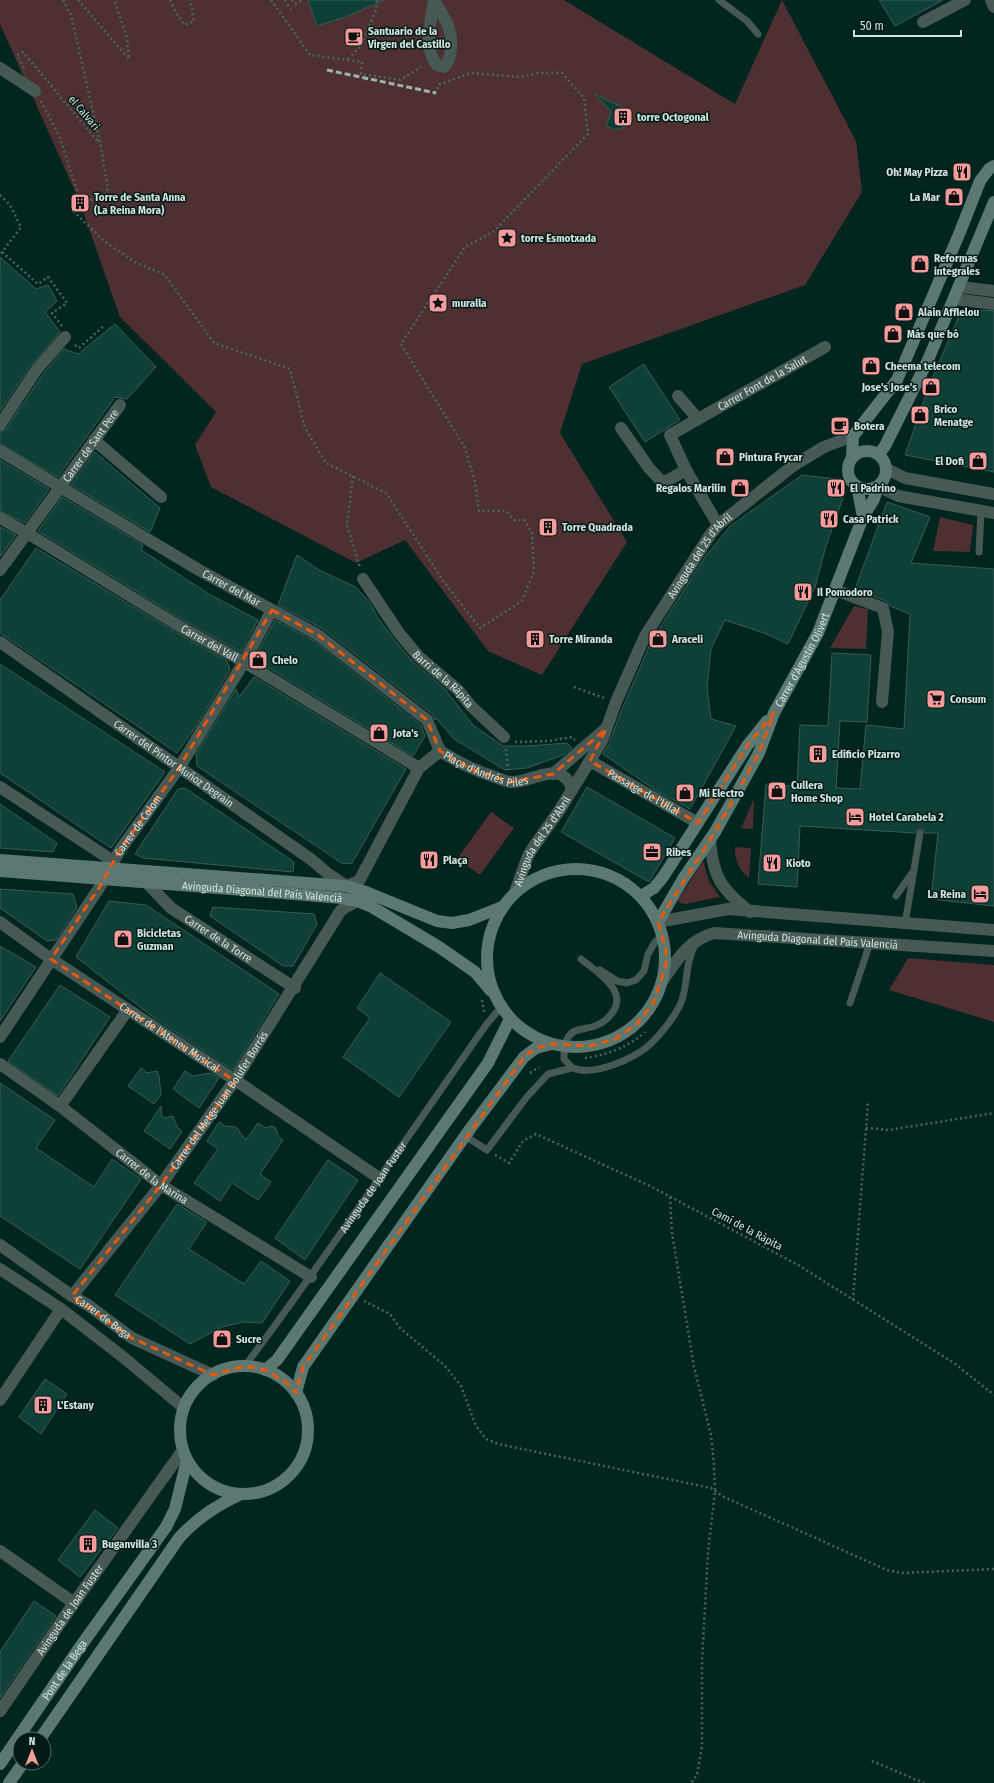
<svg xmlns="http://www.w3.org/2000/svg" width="994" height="1783" font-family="'Fira Sans Condensed',sans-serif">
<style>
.green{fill:#4f3030}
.building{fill:#0e4038;stroke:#395b54}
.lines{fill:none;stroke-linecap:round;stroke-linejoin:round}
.path{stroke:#486660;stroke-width:2.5;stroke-dasharray:2 3;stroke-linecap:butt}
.lane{stroke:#465954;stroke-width:7}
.street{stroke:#465954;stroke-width:12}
.secondary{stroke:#5b7972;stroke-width:12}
.rail{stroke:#9cb3ae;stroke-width:3;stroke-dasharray:6 3;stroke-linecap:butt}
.marked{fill:none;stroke:#e8590c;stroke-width:3;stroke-dasharray:8 5;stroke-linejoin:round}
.labels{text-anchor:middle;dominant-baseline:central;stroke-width:3;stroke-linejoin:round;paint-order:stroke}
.poi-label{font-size:11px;font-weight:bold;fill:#d1e4df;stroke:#021a16;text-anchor:start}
.street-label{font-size:11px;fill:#d1e4df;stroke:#021a16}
</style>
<rect width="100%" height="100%" fill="#02251f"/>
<!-- green -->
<path class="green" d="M0,0H564L735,104L782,0L856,141L862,192L805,285L582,364L560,433L627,542L542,675L488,651L405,540L356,563L211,487L195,445L216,412L120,317L79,200L0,24Z
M940,517L973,525L970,552L933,551Z
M854,606L868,609L866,649L830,648Z
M754,799L753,829L741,828Z
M491,812L514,828L480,875L457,859Z
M735,847L751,848L749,878C739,870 735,861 735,847Z
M703,861L709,881L720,897L686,904L680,903L678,900Z
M908,958L994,965V1022L889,990Z"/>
<!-- building -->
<path class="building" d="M308,0H384L346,17L317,26Z
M879,0H943L895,26Z
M595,94L626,109L629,118L625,127L615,130L606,126L611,112Z
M0,257L36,289L48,285L57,301L45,312L60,332L31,365L0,411Z
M962,309L994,311V472L905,455L929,386Z
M115,324L156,367L127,399L115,397L58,477L0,444V432L6,429L43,374L64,349L78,354Z
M644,364L680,420L645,442L609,387Z
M95,452L160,508L150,532L71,485Z
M0,460L49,489L25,523L0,511Z
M802,475L836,479L844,483L843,498L826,546L815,587L788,644L764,633L725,620L711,649L707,688L711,719L736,726L690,809L655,790L603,754L609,744L622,709L652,640L705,557L730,526Z
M62,497L143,545L141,550L209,594L258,620L241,652L183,620L38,531Z
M887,502L930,517L911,563L994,569V906L931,899L938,833H925L923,829L920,828L916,830L915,833L800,826L797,887L758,884L766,784L797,786L800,725L828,726L832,653L871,655L867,722L840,721L836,788L860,789L866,725L904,729L910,614L890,606L886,601L855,589Z
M554,519L557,531L542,535L539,523Z
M0,527L16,535L0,557Z
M36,548L175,632L227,661L230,670L195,728L177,753L0,633V600Z
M297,555L319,570L356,587L370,603L378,618L393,638L412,661L444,688L473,725L503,746H528L567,743L572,748L563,755L527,768L505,770L454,739L436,718L435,720L432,714L323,629L278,605Z
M275,620L314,641L421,725L425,736L413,756L254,659Z
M0,664L165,772L111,848L0,773Z
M254,677L406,769L352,863L343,864L197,766L196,754L236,689L239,697Z
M587,787L675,838L649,882L561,832Z
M185,788L294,862L293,872L143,858L135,854L178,789Z
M0,804L57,843L53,852L0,848Z
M0,889L73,894L77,907L56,940L47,941L0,908Z
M109,901L146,905L279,994L233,1070L153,1017L76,957Z
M213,907L314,914L317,924L293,966H283L210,916Z
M0,946L36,967L0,1021Z
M380,973L451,1022L399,1097L343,1057L370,1018L357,1008Z
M60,985L110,1017L58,1096L8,1061Z
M141,1068L147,1073L157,1071L159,1076L161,1095L154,1104L128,1086Z
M185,1071L192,1076L211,1073L219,1078L199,1108L173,1089Z
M0,1083L55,1120L36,1148L94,1187L112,1159L141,1179L80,1269L0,1216Z
M161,1106L162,1117L164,1118L173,1116L177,1127L182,1131L170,1149L144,1131Z
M219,1122L225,1126L236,1127L246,1140L258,1123L266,1128L272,1126L275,1127L279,1137L283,1140L260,1174L271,1182L258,1200L232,1183L220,1201L194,1183L218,1149L207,1141Z
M328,1160L358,1180L305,1260L275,1238Z
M177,1204L207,1222L189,1249L244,1284L261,1261L290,1281L262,1323L244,1322L222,1327L190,1344L115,1295Z
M45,1379L67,1394L41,1434L19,1417Z
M95,1510L118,1528L80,1577L58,1560Z
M34,1601L56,1616L0,1698V1652Z"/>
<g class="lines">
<!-- path -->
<path class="path" d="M63,0L71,15L100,143L108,189L104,196L81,203L72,210L105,242L135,262L165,275L214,343L290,369L305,428L326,463L386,493L444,582L480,628L522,601L534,571L532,532L524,520H514L506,511H479L475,482L465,448L401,344L465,247L493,232L588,134L584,98L562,73H538L520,77L471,73L438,85L436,93
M78,0L129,59L127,38L114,0
M170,0L176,13L185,25L194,21L190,0
M271,0L310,55L362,62L361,74L400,80L421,67
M285,0L291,10
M292,0L295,4L304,0
M348,59L361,46L376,10L377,0
M24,68L17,55L23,52L99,143
M41,101L60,138L81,203
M0,195L10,205L21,227L0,255
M2,252L38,284L48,277L67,303L52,313L62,326
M75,345L79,348L105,325
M353,476L347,525L360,568
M574,687L604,698
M515,742L549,741L572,737L575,740
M506,749L508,770
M482,1000L484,1012
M585,1058C606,1055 629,1047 645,1032
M530,1073L539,1067
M866,1128L889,1130L994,1113
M495,1155L509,1163L523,1141L536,1134L652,1187L798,1265L954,1363L994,1395
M670,1197L672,1233L694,1367L711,1435L714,1464L715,1491L708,1552L702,1662V1746L697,1775L691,1783
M853,1300L868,1102
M364,1301L390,1314L400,1328L445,1366L461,1386L476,1426L486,1439L498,1444L711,1488L724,1497L887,1570L901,1573L994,1569
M872,1761L924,1783"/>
<!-- lane -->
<g class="lane">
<path d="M719,0L747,21L758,34"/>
<path d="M979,552L981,511"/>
<path d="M896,896L912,873"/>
<path d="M905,924L920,833"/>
<path d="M581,959C597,972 629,991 612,1013C607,1020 599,1025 592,1027C585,1029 573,1029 569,1036C564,1042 564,1051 564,1059C567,1062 570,1066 573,1068C591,1076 624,1062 640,1052C654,1044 677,1015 682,1000C688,982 685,964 694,947"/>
<path d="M600,970L617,981L627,983L636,980L644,971L648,954L655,942L663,935"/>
<path d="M850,1003L870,943"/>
<path d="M465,1136L487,1150L526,1098L548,1074L572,1068"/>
<path id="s1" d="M245,1366C328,1255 406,1139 486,1025L501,1007"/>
</g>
<!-- street -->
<g class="street">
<path d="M434,0C444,19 453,26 451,50C450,57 449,62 444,67L437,65C423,49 431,21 434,1"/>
<path d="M991,0L994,7"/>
<path d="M923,22L965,0"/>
<path d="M0,68L35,91"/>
<path d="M960,287L994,291"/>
<path d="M954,299L994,304"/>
<path d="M678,396L698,419"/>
<path d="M0,425L37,369L65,337"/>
<path d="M621,428L649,468L663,483L686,470"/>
<path d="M94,440L161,497"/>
<path id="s2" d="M0,451L199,570L318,635L427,720L440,751"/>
<path d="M887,469L905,478L994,494"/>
<path d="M878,486L898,496L994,513"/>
<path id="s3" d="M0,518L27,533L179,626L244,662L419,768"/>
<path id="s4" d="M718,525L686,470L670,435L825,347"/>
<path id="s5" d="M0,570L120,405"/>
<path id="s6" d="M363,579L399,633L418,656L458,690L471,706L504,737"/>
<path d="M835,590L883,608L888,632L882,702"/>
<path id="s7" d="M0,642L312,860L327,873L346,886L359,881L419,768L440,751"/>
<path id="s8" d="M440,751C460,763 473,770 495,777C500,779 505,781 510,782C532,784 561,757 572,789"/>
<path id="s9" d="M590,761L698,823"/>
<path d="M553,774L604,730"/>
<path d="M0,787L113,861"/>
<path d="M710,840C713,877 721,889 750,912"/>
<path id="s10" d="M147,883L171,908L295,988"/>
<path id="s11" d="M515,892L528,856L534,846L559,811L602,741L616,702L645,636L710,535L718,525L794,465L824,447L853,436"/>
<path id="s12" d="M0,922L51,959L235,1080L379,1178"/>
<path d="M658,922L728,909L994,930"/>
<path id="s13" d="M663,980C678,959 687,941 714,933L994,951"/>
<path id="s14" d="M0,1037L99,888L120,850L179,768L244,662L272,610"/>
<path id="s15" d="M0,1064L60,1106L161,1185L311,1277"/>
<path d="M60,1106L127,1011"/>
<path id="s16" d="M0,1245L72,1296L88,1305L132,1338L213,1375"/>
<path d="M0,1269L61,1309L123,1357L184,1408"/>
<path id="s17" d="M72,1296L161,1185L235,1080L341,910L357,901"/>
<path d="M0,1400L61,1309"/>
<path d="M0,1551L74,1603"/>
<path id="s18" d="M0,1711L74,1603L183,1450"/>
</g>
<!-- secondary -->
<g class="secondary">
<circle cx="867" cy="470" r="19"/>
<path d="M879,454L885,446L928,360L994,202"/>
<path d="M852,457L853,436L897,380L960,232L980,181L989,169L994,166"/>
<path d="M857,486L863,517"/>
<path d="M0,860L346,886L366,892L437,921L452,923L469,920L502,907"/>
<circle cx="576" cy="958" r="89"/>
<path id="s19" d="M0,871L282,893L341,898L357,901L372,907L439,947L475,972L491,991"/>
<path d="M641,896L654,888L663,877L747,746L767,721"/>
<path id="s20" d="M658,922L683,879L715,832L759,753L774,713L818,633L863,517L874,499L878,486"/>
<circle cx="244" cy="1430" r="64"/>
<path d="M265,1370L277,1360L488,1063L510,1019"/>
<path d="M296,1393L303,1367L470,1129L524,1057L536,1048L551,1044"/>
<path d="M40,1739L179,1538C196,1519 215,1506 239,1495"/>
<path id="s21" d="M0,1764L80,1647L166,1527L175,1509L187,1460"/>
<path d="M9,1783L23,1763"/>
</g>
<!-- rail -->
<path class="rail" d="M327,70L436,93"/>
</g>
<!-- marked area -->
<path class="marked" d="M272,610L318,635L427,720L440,751L471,769L510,782L553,774L606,729L590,761L698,823L747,746L774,713L759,753L715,832L658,922L666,950V965L653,1004L637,1024L615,1039L590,1046L551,1044L536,1048L524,1057L303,1367L296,1393L287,1383L265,1370L245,1366L213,1375L132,1338L72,1296L161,1185L235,1081L51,959L99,888L120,850L179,768Z"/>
<!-- icons -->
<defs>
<g id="cafe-square" transform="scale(1)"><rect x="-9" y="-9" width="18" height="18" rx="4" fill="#f59b9c" stroke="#021a16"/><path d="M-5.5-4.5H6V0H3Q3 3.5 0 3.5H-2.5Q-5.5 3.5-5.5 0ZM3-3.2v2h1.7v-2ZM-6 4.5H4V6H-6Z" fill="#111"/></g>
<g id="building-square" transform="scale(1)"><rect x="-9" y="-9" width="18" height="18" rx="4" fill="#f59b9c" stroke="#021a16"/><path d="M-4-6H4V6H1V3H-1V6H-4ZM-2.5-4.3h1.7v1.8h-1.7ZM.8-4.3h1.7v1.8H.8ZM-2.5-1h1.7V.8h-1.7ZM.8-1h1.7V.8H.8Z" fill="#111"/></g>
<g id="restaurant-square" transform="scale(1)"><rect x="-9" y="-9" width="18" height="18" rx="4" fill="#f59b9c" stroke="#021a16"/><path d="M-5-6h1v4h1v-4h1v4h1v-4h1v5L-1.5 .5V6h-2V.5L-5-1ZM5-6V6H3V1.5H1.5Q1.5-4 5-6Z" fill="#111"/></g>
<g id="shop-square" transform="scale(1)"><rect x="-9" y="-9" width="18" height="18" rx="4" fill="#f59b9c" stroke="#021a16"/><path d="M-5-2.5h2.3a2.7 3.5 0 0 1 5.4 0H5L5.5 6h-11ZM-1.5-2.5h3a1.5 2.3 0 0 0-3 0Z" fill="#111"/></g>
<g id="sight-square" transform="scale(1)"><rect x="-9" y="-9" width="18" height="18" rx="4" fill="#f59b9c" stroke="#021a16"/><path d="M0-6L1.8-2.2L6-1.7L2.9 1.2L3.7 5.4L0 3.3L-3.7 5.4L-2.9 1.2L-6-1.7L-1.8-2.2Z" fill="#111"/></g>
<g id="supermarket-square" transform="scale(1)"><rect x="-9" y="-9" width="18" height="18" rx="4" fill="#f59b9c" stroke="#021a16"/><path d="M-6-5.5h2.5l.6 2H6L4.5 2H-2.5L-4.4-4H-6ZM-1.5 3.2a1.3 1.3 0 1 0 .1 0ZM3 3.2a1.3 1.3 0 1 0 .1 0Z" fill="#111"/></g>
<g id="hotel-square" transform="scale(1)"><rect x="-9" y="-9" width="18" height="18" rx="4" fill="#f59b9c" stroke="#021a16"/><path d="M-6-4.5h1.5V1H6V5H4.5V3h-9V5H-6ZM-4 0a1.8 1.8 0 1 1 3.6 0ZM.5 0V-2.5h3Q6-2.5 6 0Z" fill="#111"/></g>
<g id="office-square" transform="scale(1)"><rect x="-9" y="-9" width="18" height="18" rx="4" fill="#f59b9c" stroke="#021a16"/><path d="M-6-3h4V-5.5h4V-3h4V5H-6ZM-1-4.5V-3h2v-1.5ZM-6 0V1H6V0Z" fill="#111"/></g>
</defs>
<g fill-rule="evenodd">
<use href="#cafe-square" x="354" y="37"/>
<use href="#building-square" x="623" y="117"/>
<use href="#restaurant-square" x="962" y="172"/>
<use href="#shop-square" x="954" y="197"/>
<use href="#building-square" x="80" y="203"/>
<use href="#sight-square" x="507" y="238"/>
<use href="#shop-square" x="920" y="264"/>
<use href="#sight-square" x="438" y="303"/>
<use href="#shop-square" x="904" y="312"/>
<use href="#shop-square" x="893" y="334"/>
<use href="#shop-square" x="871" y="366"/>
<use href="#shop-square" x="931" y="387"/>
<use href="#shop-square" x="920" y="415"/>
<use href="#cafe-square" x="840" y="426"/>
<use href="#shop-square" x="725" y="457"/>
<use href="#shop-square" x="978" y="461"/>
<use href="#shop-square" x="740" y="488"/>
<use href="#restaurant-square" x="836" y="488"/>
<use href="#restaurant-square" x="829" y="519"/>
<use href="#building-square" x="548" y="527"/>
<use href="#restaurant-square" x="803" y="592"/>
<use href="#building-square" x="535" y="639"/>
<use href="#shop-square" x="658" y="639"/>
<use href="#shop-square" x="258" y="660"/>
<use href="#supermarket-square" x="936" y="699"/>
<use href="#shop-square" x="379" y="733"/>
<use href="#building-square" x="818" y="754"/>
<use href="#shop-square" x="777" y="791"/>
<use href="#shop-square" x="685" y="793"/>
<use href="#hotel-square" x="855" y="817"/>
<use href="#office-square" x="652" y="852"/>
<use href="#restaurant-square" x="429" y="860"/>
<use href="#restaurant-square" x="772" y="863"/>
<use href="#hotel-square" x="980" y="894"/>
<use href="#shop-square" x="123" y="939"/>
<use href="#shop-square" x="222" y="1339"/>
<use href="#building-square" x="43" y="1405"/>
<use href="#building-square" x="88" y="1544"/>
</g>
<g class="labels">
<!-- poi labels -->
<g class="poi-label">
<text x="368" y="31">Santuario de la<tspan x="368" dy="13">Virgen del Castillo</tspan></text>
<text x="637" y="117">torre Octogonal</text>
<text x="948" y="172" text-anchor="end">Oh! May Pizza</text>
<text x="94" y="197">Torre de Santa Anna<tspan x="94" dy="13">(La Reina Mora)</tspan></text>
<text x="940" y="197" text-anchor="end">La Mar</text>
<text x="521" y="238">torre Esmotxada</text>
<text x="934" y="258">Reformas<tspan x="934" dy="13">integrales</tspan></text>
<text x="452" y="303">muralla</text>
<text x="918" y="312">Alain Afflelou</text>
<text x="907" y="334">Más que bó</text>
<text x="885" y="366">Cheema telecom</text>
<text x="917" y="387" text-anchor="end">Jose's Jose's</text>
<text x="934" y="409">Brico<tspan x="934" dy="13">Menatge</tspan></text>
<text x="854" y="426">Botera</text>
<text x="739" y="457">Pintura Frycar</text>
<text x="964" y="461" text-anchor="end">El Dofi</text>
<text x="726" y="488" text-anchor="end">Regalos Marilin</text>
<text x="850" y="488">El Padrino</text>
<text x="843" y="519">Casa Patrick</text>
<text x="562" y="527">Torre Quadrada</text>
<text x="817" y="592">Il Pomodoro</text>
<text x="549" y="639">Torre Miranda</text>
<text x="672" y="639">Araceli</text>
<text x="272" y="660">Chelo</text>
<text x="950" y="699">Consum</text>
<text x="393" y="733">Jota's</text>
<text x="832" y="754">Edificio Pizarro</text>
<text x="791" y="785">Cullera<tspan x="791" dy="13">Home Shop</tspan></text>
<text x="699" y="793">Mi Electro</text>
<text x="869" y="817">Hotel Carabela 2</text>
<text x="666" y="852">Ribes</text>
<text x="443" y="860">Plaça</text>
<text x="786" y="863">Kioto</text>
<text x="966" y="894" text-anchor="end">La Reina</text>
<text x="137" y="933">Bicicletas<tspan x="137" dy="13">Guzman</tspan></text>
<text x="236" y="1339">Sucre</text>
<text x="57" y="1405">L'Estany</text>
<text x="102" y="1544">Buganvilla 3</text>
</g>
<!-- street labels -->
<g class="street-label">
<text transform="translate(84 113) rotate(50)">el Calvari</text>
<text stroke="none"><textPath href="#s4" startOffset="208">Carrer Font de la Salut</textPath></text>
<text stroke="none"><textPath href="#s5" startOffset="154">Carrer de Sant Pere</textPath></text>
<text stroke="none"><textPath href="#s11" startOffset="386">Avinguda del 25 d'Abril</textPath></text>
<text stroke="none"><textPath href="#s2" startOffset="269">Carrer del Mar</textPath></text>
<text stroke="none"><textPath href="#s3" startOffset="244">Carrer del Vall</textPath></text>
<text stroke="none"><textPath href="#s20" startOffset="300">Carrer d'Agustin Olivert</textPath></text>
<text stroke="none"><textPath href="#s6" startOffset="129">Barri de la Ràpita</textPath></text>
<text stroke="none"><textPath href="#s7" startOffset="212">Carrer del Pintor Muñoz Degrain</textPath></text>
<text stroke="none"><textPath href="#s8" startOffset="50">Plaça d'Andrés Piles</textPath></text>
<text stroke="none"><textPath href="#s9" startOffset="62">Passatge de l'Ullal</textPath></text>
<text stroke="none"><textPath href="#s14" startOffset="253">Carrer de Colom</textPath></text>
<text stroke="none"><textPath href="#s11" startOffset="58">Avinguda del 25 d'Abril</textPath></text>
<text stroke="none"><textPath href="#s19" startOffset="263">Avinguda Diagonal del País Valencià</textPath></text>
<text stroke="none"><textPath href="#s10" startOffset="91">Carrer de la Torre</textPath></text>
<text stroke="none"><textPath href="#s13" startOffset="175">Avinguda Diagonal del País Valencià</textPath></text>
<text stroke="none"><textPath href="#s12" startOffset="205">Carrer de l'Ateneu Musical</textPath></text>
<text stroke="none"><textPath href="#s17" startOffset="245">Carrer del Metge Juan Bolufer Borrás</textPath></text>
<text stroke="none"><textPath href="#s15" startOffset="189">Carrer de la Marina</textPath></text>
<text stroke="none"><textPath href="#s1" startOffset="220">Avinguda de Joan Fuster</textPath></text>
<text transform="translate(747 1229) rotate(28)">Camí de la Ràpita</text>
<text stroke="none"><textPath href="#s16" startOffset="126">Carrer de Bega</textPath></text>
<text stroke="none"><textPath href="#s18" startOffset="123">Avinguda de Joan Fuster</textPath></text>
<text stroke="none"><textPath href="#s21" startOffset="114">Pont de la Bega</textPath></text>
</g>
</g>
<!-- north arrow -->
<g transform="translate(32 1751)"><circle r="19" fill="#021a16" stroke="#556b66"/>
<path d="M0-3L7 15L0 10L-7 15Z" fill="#f59b9c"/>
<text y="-6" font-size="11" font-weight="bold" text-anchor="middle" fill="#d1e4df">N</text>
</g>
<!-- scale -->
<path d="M854 30v6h107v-6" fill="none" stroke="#d1e4df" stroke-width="2"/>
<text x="860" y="30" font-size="12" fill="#d1e4df" stroke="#021a16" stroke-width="3" paint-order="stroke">50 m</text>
</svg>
